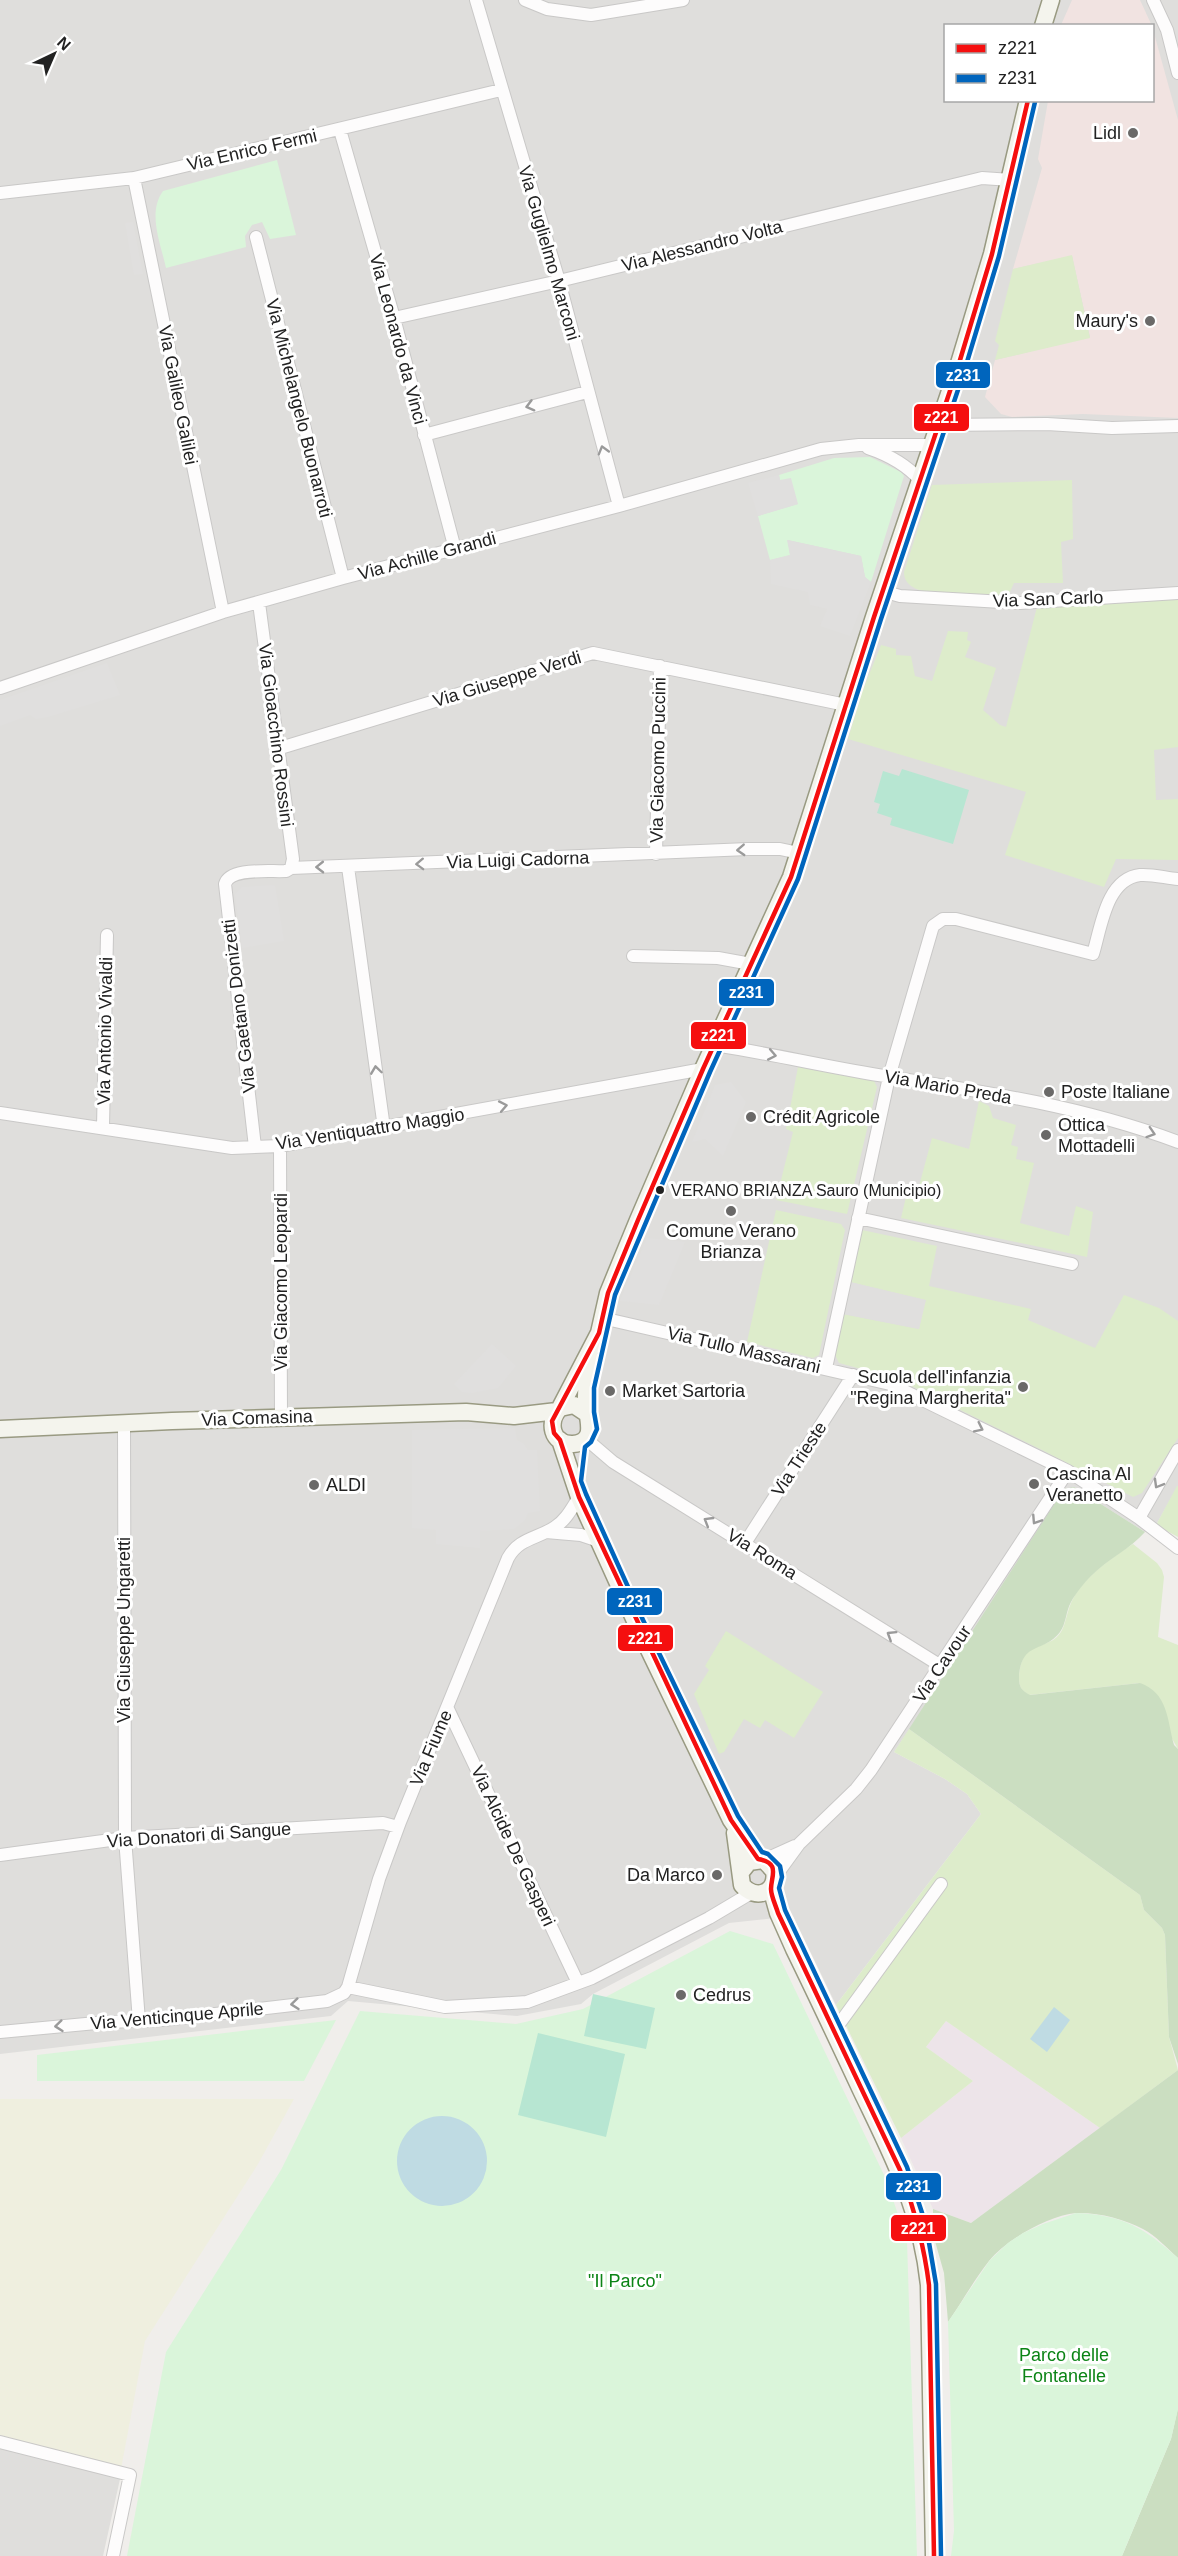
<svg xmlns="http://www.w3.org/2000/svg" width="1178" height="2556" font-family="Arial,sans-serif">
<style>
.residential{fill:#dfdedc;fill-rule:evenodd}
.commercial{fill:#f1e3e1}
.industrial{fill:#ede4e9}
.farmland{fill:#efefdf}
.grass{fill:#ddeccb}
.forest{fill:#cbdec1}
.park{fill:#daf5da}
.pitch{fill:#b7e6d2}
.parking{fill:#e0dfde}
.water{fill:#bfdbe3}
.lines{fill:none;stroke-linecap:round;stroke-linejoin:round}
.street-casing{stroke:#c9c8c7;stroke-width:14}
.secondary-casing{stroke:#999a82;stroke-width:19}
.street{stroke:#fdfcfc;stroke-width:12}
.secondary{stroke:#f4f4ed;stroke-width:16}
.bus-1-casing{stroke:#fff;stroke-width:9}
.bus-2-casing{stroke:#fff;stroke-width:9}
.bus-1{stroke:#f50f0f;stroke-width:4.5}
.bus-2{stroke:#0065bd;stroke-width:4.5}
.oneway{stroke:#9a9a9a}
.poi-dot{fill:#6a6968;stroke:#fff;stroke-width:2}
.bus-dot{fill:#222;stroke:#fff;stroke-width:2}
.labels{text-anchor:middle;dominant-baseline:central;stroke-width:6;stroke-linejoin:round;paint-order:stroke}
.bus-label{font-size:16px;fill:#222;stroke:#fff;text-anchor:start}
.poi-label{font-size:18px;fill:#222;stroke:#fff;text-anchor:start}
.street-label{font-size:18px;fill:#222;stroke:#fff}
.park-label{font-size:18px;fill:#0c8416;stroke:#fff}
.line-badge{stroke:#fff;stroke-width:2}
.badge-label{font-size:16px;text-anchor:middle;font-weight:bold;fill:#fff}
</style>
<rect width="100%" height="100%" fill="#f0eeeb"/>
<!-- residential -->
<path class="residential" d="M0,0H1178V1486L1156,1525L1145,1532L1074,1487L894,1752L945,1779L967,1794L981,1814L836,2005L793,1916L729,1923L593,1994L581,2004L517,2016L348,2001L331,2016L0,2054ZM946,26H1152V100H946Z
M0,2446L120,2479L103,2556H0Z"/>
<!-- commercial -->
<path class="commercial" d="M1072,0H1140L1152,26L1061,25Z
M1152,26L1178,120V418L1083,414L1012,417L1001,414L985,397L995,360L1090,337L1072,256L1013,269L1042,168L1038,159L1048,101L1152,100Z"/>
<!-- industrial -->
<path class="industrial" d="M946,2021L1100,2128L971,2223L933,2209L901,2138L973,2081L926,2047Z"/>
<!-- farmland -->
<path class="farmland" d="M0,2099H294L258,2164L145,2341L121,2469L0,2435Z"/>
<!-- grass -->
<path class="grass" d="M1072,255L1090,338L995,360L999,345L995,341L1013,269Z
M1072,480L1073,539L1061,542L1063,583H1014L1007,598L926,592C915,589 904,585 904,572L932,485Z
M1178,599V747L1154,750L1156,800L1178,799V860L1116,859L1104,887L1005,855L1026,792L848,739L862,692L881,645L896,649V655L911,656L915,676L932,681L948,631L968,632L967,640L971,642L965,657L996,668L983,710L1000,725L1006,727L1037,607Z
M798,1067L874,1081L877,1087L847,1214L776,1200L793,1132L786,1129Z
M979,1101L989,1106L993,1118L1016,1125L1011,1145L1018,1147L1016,1159L1034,1163L1020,1223L1069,1236L1076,1206L1093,1212L1087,1257L901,1218L909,1184L919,1186L932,1138L969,1149Z
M776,1210L841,1224L845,1230L819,1355L813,1358L747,1342Z
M862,1230L937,1246L929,1286L1031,1309L1028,1320L1095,1348L1124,1295L1159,1308L1178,1321V1438L1142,1493L1133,1497L1044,1451L895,1378L839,1363L834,1353L843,1314L919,1329L925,1300L850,1282Z
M1177,1486H1178V1537L1156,1525Z
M1133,1544L1157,1563L1162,1570L1164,1577L1158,1637L1178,1645V1749L1140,1683L1029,1695C1021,1690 1019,1687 1019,1677C1022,1635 1049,1654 1062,1630C1066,1622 1067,1612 1071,1603C1082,1578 1110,1559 1133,1544Z
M726,1631L823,1692L794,1738L765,1720L760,1728L744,1719L724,1752L719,1754L694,1694L709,1670L705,1666Z
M909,1729L1140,1895L1144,1910L1162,1928L1165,1935L1169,2037L1178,2070L1100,2128L946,2021L926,2047L973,2081L901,2138L836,2005L981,1814L967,1794L945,1779L894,1752Z"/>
<!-- forest -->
<path class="forest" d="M1074,1487L1145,1532C1130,1549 1108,1559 1091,1576C1084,1583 1076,1593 1071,1602C1066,1611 1066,1624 1060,1632C1043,1654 1022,1640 1019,1677C1019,1687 1021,1690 1030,1695L1140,1683C1168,1693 1167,1719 1174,1745L1178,1749V2064L1169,2037L1165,1935L1162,1928L1144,1910L1140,1895L909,1729L1064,1489Z
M1178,2070V2258C1167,2248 1156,2236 1143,2229C1125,2219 1097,2212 1076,2213C1048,2216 1007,2239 989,2261C974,2280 962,2302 948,2322L944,2273L933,2234V2209L971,2223Z
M1178,2408V2556H1122L1171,2439Z"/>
<!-- park -->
<path class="park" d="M277,160L296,235L270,239L262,222L252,225L245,236L246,247L166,268C161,244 147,213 163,191Z
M870,457L901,472L904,476L871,582L865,577L861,556L788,540L790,555L770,560L758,516L798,504L780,480L779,475L834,458Z
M730,1931L773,1944L886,2179L907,2241L917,2556H127L166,2352L281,2170L360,2011L516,2024L583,2009Z
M336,2020L304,2081H37V2055Z
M1076,2213C1124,2215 1144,2228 1178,2258V2409L1171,2439L1122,2556H951L954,2531L948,2322L990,2260L1008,2243L1023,2233L1043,2224Z"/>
<!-- pitch -->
<path class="pitch" d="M902,769L969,790L953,844L890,825L892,818L877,813L880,804L874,802L883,771L899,776Z
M593,1994L655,2008L646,2049L584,2036Z
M538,2033L625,2054L606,2137L518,2115Z"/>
<!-- parking -->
<path class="parking" d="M133,222L143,274L134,275L125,223Z
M779,475L780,480L791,478L798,504L758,516L748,483Z
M787,540L861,556L865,577L871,582L850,636L820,626L827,609L810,605L808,592L771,584L770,560L790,555Z
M107,663L120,695L48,717L36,719L30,715L0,726V700Z
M275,885L284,941L242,948L235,894L242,887Z
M731,1082L746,1102L723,1156L705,1139L692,1142L715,1085Z
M647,1238L685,1242L659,1305L620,1301Z
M850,1282L926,1300L919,1329L843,1314Z
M492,1344L516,1366L498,1388L472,1393L462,1392L454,1384Z
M515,1428L517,1440L524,1444L528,1450H537L540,1511L528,1513L525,1520L514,1529L480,1531V1548L436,1544V1530L412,1528V1430Z"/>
<!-- water -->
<path class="water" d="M1054,2007L1070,2020L1047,2052L1030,2039Z
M397 2161a45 45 0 1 1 90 0a45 45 0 1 1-90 0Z"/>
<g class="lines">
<!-- street casing -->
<g class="street-casing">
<path id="street" d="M476,0L559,281L619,506
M525,0L547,9L591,15L683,0
M1153,0L1167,30L1178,73
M340,130L394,318L455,549
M134,178L223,612
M0,193L134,178L501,90
M256,237L343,578
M394,318L559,281L982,178L1011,180
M939,425L1047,424L1112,428L1178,426
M424,435L587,392
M868,448C889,455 906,464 921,481
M882,591L900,596L1020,603L1178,593
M259,603L293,859L291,868
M0,688L223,612L343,578L619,506L821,449L859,445H933
M277,749L593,653L846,705
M656,854L660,666
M348,867L384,1128
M633,956L718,958L751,964
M715,1045C773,1054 831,1068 890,1077C987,1092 1085,1107 1178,1142
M0,1113L232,1148L280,1146L703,1069
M103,1127L107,935
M280,1146L281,1417
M255,1147L225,884C230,867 270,872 286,871L291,868L748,849H780L799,853
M858,1218L1072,1264
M602,1318L890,1384L1068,1471L1139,1518L1178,1548
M826,1368L889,1077L933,926L943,919H956L1093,954C1101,928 1106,879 1140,875C1152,874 1166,878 1178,879
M124,1422L125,1838L139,2021
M585,1438L613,1462L941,1666
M1139,1518L1178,1450
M546,1532L581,1535L599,1541
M745,1543L853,1375
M448,1709L578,1983
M0,1855L125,1838L383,1823L398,1827
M764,1860L795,1846
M775,1877L799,1844L856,1789L871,1770L1068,1471
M348,1987L445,2007L527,2002L592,1978L709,1918L751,1893
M834,2031L941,1884
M0,2032L107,2022L163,2020L327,2001L344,1993L348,1987L379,1879L400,1822L508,1558C519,1538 537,1539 555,1527C566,1520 572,1508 579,1497
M0,2442L130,2475L113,2556"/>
</g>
<!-- secondary casing -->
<g class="secondary-casing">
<path id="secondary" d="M1043,26L1051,0
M560,1408L599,1333L608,1293L638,1220L703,1069L791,877L874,617L957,370L992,254L1028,100
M586,1413L574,1405L560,1408C547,1421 551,1445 573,1444C599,1442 586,1416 586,1402C585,1388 589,1374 592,1360
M0,1429L172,1421L466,1412L514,1416L557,1411
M560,1440L579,1497L636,1623L731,1820L758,1859
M735,1833L742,1885C755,1901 778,1893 774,1871L764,1860L749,1862L741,1872
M771,1888L778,1913L794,1949C817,1996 839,2043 861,2090C893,2157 921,2209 929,2285L934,2556"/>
</g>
<!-- street -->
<use href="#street" class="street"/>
<!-- secondary -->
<use href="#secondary" class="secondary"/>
<!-- bus-1 casing -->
<g class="bus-1-casing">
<path id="bus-1" d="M934,2556L929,2285C924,2245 914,2208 900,2170L778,1913C776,1906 771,1896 771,1889C771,1876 781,1863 758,1859L731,1820L579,1497L560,1440L554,1433L552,1421L599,1333L608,1293L638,1220L703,1069L791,877L874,617L957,370L992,254L1028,100"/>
</g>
<!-- bus-2 casing -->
<g class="bus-2-casing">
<path id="bus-2" d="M941,2556L936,2284L926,2225L907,2167L785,1910L779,1888L782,1877L780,1866L768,1854L762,1852L738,1816L643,1620L586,1494L581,1481L585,1447L591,1442L597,1429L594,1412V1388L615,1295L710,1072L798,879L881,619L964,372L999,256L1035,102"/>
</g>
<!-- bus-1 -->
<use href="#bus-1" class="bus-1"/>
<!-- bus-2 -->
<use href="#bus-2" class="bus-2"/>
</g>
<!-- one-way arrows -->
<defs><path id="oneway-chevron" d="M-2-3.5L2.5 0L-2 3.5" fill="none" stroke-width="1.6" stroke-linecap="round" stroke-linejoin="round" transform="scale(1.5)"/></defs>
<g class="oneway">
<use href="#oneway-chevron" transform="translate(530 406) rotate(165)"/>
<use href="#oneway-chevron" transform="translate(603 450) rotate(-106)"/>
<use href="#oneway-chevron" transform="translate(741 850) rotate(177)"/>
<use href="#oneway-chevron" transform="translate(420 864) rotate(178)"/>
<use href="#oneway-chevron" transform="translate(320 867) rotate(179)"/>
<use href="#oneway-chevron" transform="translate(772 1055) rotate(11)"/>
<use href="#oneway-chevron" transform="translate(376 1070) rotate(-98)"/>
<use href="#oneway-chevron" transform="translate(503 1106) rotate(-11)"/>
<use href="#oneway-chevron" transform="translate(1151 1133) rotate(18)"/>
<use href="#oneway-chevron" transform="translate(979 1428) rotate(26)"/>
<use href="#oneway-chevron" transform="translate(1158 1484) rotate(120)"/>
<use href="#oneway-chevron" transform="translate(1036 1520) rotate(123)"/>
<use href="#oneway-chevron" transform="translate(708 1521) rotate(-149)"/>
<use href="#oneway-chevron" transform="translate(891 1635) rotate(-148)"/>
<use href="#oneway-chevron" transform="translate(295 2004) rotate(174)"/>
<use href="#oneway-chevron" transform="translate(59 2026) rotate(174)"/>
</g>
<!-- markers -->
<g class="poi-dot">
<circle cx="1133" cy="133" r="6"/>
<circle cx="1150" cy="321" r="6"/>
<circle cx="1049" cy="1092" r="6"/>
<circle cx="751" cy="1117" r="6"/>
<circle cx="1046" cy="1135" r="6"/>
<circle cx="731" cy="1211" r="6"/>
<circle cx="1023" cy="1387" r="6"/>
<circle cx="610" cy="1391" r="6"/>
<circle cx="1034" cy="1484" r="6"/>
<circle cx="314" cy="1485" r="6"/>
<circle cx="717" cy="1875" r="6"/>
<circle cx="681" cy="1995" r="6"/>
</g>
<circle class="bus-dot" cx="660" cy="1190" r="5"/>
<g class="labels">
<!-- bus labels -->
<g class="bus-label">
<text x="671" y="1190">VERANO BRIANZA Sauro (Municipio)</text>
</g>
<!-- poi labels -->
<g class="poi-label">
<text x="1121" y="133" text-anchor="end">Lidl</text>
<text x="1138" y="321" text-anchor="end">Maury's</text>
<text x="1061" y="1092">Poste Italiane</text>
<text x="763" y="1117">Crédit Agricole</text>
<text x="1058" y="1125">Ottica<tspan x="1058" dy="21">Mottadelli</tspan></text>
<text x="731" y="1231" text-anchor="middle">Comune Verano<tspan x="731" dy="21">Brianza</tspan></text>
<text x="1011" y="1377" text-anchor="end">Scuola dell'infanzia<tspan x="1011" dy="21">"Regina Margherita"</tspan></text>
<text x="622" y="1391">Market Sartoria</text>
<text x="1046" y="1474">Cascina Al<tspan x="1046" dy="21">Veranetto</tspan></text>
<text x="326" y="1485">ALDI</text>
<text x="705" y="1875" text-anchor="end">Da Marco</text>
<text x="693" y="1995">Cedrus</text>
</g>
<!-- street labels -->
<g class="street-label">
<text transform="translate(252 150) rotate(-13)">Via Enrico Fermi</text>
<text transform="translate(702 246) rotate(-14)">Via Alessandro Volta</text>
<text transform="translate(549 253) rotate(74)">Via Guglielmo Marconi</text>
<text transform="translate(398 339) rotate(75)">Via Leonardo da Vinci</text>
<text transform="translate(178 395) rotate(79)">Via Galileo Galilei</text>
<text transform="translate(299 408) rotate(76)">Via Michelangelo Buonarroti</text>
<text transform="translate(427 556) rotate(-15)">Via Achille Grandi</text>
<text transform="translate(1048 599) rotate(-2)">Via San Carlo</text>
<text transform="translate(507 679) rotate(-17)">Via Giuseppe Verdi</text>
<text transform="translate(276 735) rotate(83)">Via Gioacchino Rossini</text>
<text transform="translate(658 760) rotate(-89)">Via Giacomo Puccini</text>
<text transform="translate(518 860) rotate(-2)">Via Luigi Cadorna</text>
<text transform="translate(239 1006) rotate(-97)">Via Gaetano Donizetti</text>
<text transform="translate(105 1031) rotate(-89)">Via Antonio Vivaldi</text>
<text transform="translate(948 1087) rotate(10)">Via Mario Preda</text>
<text transform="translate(370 1129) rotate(-9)">Via Ventiquattro Maggio</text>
<text transform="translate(281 1282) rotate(-90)">Via Giacomo Leopardi</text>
<text transform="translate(744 1350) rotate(13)">Via Tullo Massarani</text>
<text transform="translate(257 1418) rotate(-2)">Via Comasina</text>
<text transform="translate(799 1459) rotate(-57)">Via Trieste</text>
<text transform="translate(762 1554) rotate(32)">Via Roma</text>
<text transform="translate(124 1630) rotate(-90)">Via Giuseppe Ungaretti</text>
<text transform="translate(942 1664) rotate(-56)">Via Cavour</text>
<text transform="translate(431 1748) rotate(-67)">Via Fiume</text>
<text transform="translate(199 1835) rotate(-4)">Via Donatori di Sangue</text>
<text transform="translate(513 1846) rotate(65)">Via Alcide De Gasperi</text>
<text transform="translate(177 2016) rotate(-5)">Via Venticinque Aprile</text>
</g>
<!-- park labels -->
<g class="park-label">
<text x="625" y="2281">"Il Parco"</text>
<text x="1064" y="2355">Parco delle<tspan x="1064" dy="21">Fontanelle</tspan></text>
</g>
</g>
<g class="line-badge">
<rect x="935" y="361" width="56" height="28" rx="6" fill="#0065bd"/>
<rect x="913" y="403" width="57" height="29" rx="6" fill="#f50f0f"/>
<rect x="718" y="978" width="57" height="29" rx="6" fill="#0065bd"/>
<rect x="690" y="1021" width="57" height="29" rx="6" fill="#f50f0f"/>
<rect x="606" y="1587" width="57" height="29" rx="6" fill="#0065bd"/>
<rect x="617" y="1624" width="57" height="28" rx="6" fill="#f50f0f"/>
<rect x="885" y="2172" width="57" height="29" rx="6" fill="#0065bd"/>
<rect x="890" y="2214" width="57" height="28" rx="6" fill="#f50f0f"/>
</g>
<g class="badge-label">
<text x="963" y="381">z231</text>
<text x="941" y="423">z221</text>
<text x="746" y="998">z231</text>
<text x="718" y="1041">z221</text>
<text x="635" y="1607">z231</text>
<text x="645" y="1644">z221</text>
<text x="913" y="2192">z231</text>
<text x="918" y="2234">z221</text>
</g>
<!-- legend -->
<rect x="944" y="24" width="210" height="78" fill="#ffffff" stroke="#a7a7a7" stroke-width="1.5"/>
<rect x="956" y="44" width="30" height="9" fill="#f50f0f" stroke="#a7a7a7" stroke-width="1.5"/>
<text x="998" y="54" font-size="18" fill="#222222">z221</text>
<rect x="956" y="74" width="30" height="9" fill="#0065bd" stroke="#a7a7a7" stroke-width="1.5"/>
<text x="998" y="84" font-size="18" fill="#222222">z231</text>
<!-- north arrow -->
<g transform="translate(54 54) rotate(44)" stroke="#ffffff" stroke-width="4.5" paint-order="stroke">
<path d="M0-4.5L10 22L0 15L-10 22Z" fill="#222222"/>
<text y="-9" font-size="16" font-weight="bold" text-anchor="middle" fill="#222222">N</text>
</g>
</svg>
